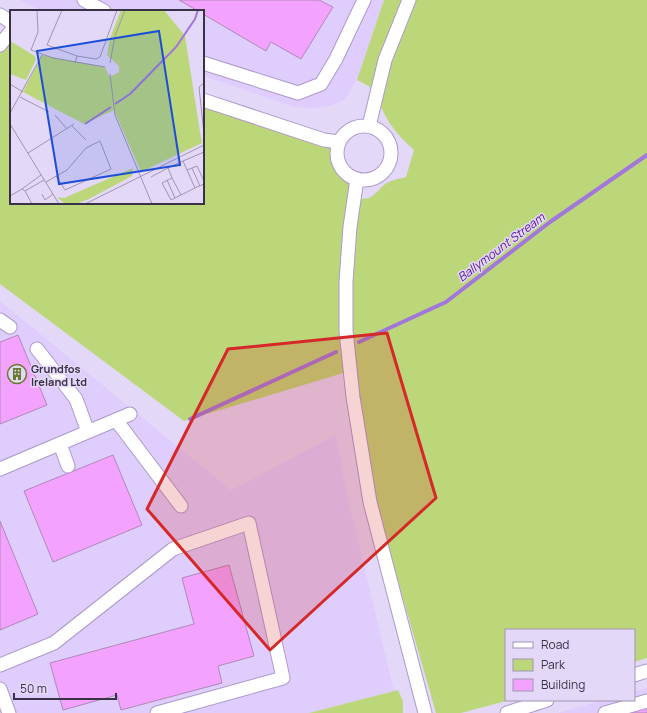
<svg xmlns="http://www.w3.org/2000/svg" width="647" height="713" font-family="Manrope,sans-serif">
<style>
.built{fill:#dfcdfd}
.green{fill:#bcd779}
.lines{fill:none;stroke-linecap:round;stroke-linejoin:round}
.stream{stroke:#a277db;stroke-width:4}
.building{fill:#f3a3ff;stroke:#af89b4}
.minor-casing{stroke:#ac99cb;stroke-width:15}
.minor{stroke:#fff;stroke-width:13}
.marked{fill:#d62828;fill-opacity:0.2;stroke:#d62828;stroke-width:3;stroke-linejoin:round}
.labels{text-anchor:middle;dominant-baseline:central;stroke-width:3;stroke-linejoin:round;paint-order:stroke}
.poi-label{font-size:11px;font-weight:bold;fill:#393145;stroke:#e4d8f8;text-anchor:start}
.water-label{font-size:12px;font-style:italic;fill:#55138d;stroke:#e4d8f8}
.inset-river{fill:none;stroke:#a277db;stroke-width:2}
.inset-road{fill:none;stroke:#a095b0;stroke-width:1}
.view{fill:#1d4ed8;fill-opacity:0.15;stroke:#1d4ed8;stroke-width:2}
.inset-edge{fill:none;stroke:#393145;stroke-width:2}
</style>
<rect width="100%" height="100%" fill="#e4d8f8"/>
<!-- built -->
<path class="built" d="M20,0H384L357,80L345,99L331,106L313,108L294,107L203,76V11H42Z
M0,301L231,490L336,435L346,490L394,691L309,713H0Z
M647,688V713H558L603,700H634V691Z"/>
<!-- green -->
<path class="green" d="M384,0H647V658L634,662V630H506V700H510L461,713H436L377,508L350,371L184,421L0,284V45L11,31V203H203V100L339,142C335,156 338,169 352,177L354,198C374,201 372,195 384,185C390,180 399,179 406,177L414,150C403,140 393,130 386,117C374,95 384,93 357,80Z
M398,690L403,701V713H309Z"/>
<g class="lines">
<!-- stream -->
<path class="stream" d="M359,342L446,302L550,222L647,155
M190,419L336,352"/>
</g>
<!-- building -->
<path class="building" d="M179,0H319L333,7L301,59L271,42L266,51L203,14V11H198Z
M18,335L47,405L0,424V342Z
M113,455L142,525L53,562L24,491Z
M0,521L38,614L0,630Z
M229,565L254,656L218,666L222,683L121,710L117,695L63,710L50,663L194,624L182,578Z
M647,707V713H626Z"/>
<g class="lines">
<!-- minor casing -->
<g class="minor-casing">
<path id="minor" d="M84,0L104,11
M0,15L11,22
M0,45L11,31
M203,63L298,93L321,84L336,59L364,0
M203,100L324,140L339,142
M337 153a27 27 0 1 1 54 0a27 27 0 1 1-54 0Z
M369,126L385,60L409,0
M357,179L350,227L346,282V331L353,397L370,502L425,713
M0,320L10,327
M37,349L76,399L88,432
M116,420L181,506
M60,444L68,466
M0,469L130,414
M0,665L54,643L173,549L249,523L283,678L157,713
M634,675L647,671
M0,689L9,713
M507,713L547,700
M605,713L647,701"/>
</g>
<!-- minor -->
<use href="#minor" class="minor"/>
</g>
<!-- marked area -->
<path class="marked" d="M387,333L436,498L270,650L147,509L228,349Z"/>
<!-- icons -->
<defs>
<g id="building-ring" transform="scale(1)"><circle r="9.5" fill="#e4d8f8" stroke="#667b2b" stroke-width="1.5"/><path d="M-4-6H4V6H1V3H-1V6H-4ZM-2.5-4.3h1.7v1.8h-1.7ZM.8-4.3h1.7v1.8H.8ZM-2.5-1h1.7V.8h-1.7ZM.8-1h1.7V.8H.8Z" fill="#667b2b"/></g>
</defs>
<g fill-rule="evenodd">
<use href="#building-ring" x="17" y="374"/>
</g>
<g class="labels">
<!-- poi labels -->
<g class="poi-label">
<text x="31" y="368">Grundfos<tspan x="31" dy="13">Ireland Ltd</tspan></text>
</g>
<!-- water labels -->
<g class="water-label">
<text transform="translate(501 247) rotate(-37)">Ballymount Stream</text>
</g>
</g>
<!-- overview -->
<g transform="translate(10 10)">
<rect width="194" height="194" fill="#e4d8f8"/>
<path d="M111,0H154L175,26L191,128L192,133L131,162L104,100L74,114L13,82L32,45L95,57L100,67L109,62V56L97,45L100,28ZM0,31L25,46L26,50L16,70L0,64ZM123,158L122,166L79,189L66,194H55L47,187L54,188Z" fill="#bcd779"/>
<path class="inset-river" d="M105,94L120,84L166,37L185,9L188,0M75,114L101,97"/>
<path class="inset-road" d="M27,0L28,22L21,40L43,48L95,57M52,0L37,35L67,46M65,53L67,46L86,49L90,47L107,0M100,53L105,26L115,0M100,64L105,105L142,194M194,73L189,77L194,124M0,74L13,82M10,87L39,102M0,103L32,45M45,105L57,119M0,114L49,194M62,116L76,130M18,143L64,114M173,151L194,142M158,158L173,151L177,160M182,158L190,176M31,165L12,179L15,181L34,170M141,167L158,158L162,168M157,170L165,188M36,172L57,160L76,138L90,131L101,159L55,180L46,166M185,178L177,160L187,156L194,171M15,181L22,194M32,184L35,190L43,184M171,185L162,168L152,173L161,190L187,177L194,174M0,186L12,179M75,194L194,135"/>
<path class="view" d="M149,21L170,155L49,174L27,41Z"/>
<rect width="194" height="194" class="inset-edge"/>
</g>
<!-- legend -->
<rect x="505" y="629" width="130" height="72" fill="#e4d8f8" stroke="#a095b0"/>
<rect x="513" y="642" width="20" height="6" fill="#ffffff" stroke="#a095b0"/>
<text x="541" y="649" font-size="12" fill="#393145">Road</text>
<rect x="513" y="659" width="20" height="12" fill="#bcd779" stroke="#a095b0"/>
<text x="541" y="669" font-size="12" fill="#393145">Park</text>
<rect x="513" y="679" width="20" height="12" fill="#f3a3ff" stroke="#a095b0"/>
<text x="541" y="689" font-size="12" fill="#393145">Building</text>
<!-- scale -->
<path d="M14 693v6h102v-6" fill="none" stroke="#393145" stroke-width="2"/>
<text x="20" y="693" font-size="12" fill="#393145" stroke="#e4d8f8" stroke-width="3" paint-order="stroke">50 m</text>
</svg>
